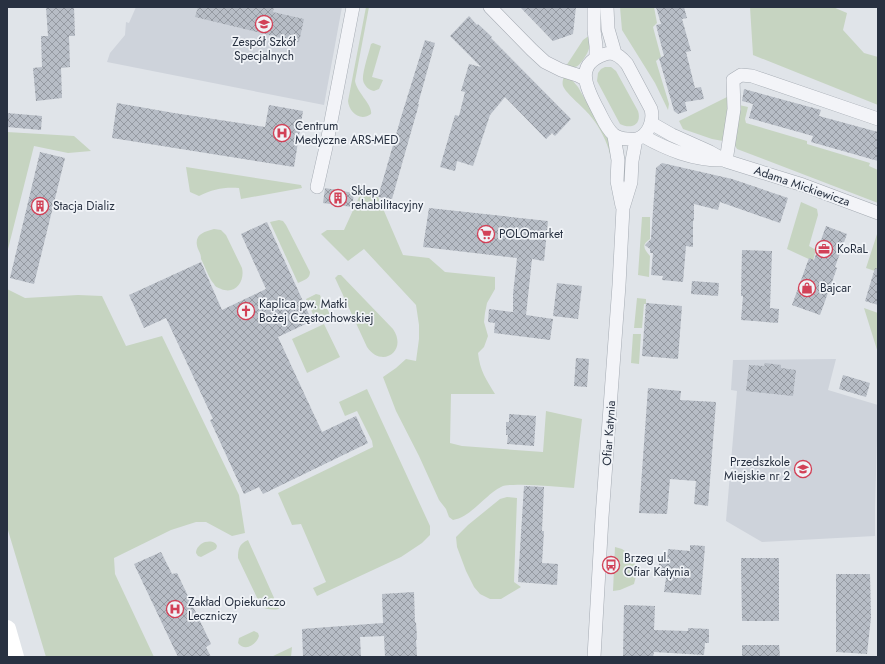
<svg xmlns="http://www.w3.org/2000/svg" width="885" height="664" font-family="Jost,sans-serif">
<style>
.built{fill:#ced3db}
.green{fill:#c6d4c1}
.building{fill:url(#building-cross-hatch)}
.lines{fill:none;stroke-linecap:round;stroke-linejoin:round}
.street-casing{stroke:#a5abb3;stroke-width:14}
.street{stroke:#f3f4f8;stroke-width:13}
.secondary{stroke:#fff;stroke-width:18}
.labels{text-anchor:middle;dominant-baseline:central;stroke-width:3.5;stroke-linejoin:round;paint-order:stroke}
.poi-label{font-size:12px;fill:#283141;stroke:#f0f3f7;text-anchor:start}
.street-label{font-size:12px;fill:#283141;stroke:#f0f3f7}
</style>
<defs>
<pattern id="building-cross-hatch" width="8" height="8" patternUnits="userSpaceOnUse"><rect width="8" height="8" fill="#b7bdc6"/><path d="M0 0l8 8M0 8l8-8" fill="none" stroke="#959aa2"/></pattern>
</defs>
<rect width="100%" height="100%" fill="#e0e4e9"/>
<!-- built -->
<path class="built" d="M136,7H342L324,105L107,62L110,53L125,35L126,22L129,23Z
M836,359L828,390L878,405L875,507V536L762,542L726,521L737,391L731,390L733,360Z"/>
<!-- green -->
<path class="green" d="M366,7H369L355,81C357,93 373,105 371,114C360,122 349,112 348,101Z
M620,7H654L657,23L653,27L661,57L656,61L669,104L668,110L655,83L622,30Z
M750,7H833L847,13L843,30L864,53L878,57V105L753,55Z
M590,35C590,47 590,50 583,60C577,68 576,68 566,66L583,40Z
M373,43L381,46L372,77L383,80L379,89L374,91C369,90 364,86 363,80C362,73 369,52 371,44Z
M605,67H611L616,71L638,111C642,124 632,130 620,124L597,81L598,73L601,69Z
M564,76L572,80L578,87L609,141L612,154H610C608,144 599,126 592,118C586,109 566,94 563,86C562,82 563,80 564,76Z
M727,97L728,103L723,141L712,139L683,129L679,121Z
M739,105L748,107L745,119L746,123L807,141V144L870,163L869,166L878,170V203L737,149L733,142Z
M7,132L74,136L91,151L68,153L34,146L7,253Z
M186,167L301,185L302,188L241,199L239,188C224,187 213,189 199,196L190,192Z
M360,195L378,197L403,255L429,258L445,272L495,277V289L487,303L485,313L484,322L488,336L484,347L478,353C480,371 486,379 495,394H451L450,443L462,446L543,452L546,411L582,419L574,488C554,487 534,484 513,485C509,485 504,485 501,487C485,495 471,517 453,520L449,517L446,509L439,500L419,456L396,411L383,377L396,368L406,359L416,361L419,339V325L416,305L364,249L348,261L321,234L327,230H344Z
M801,202L817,209L818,215L809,246L816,250L813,261L787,249Z
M642,217H650V239C641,245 644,249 650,256L649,277L638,275Z
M279,220L283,221L286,225L310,272C310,279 304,280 298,283L270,222Z
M214,229L221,230L226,235L242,268C245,281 236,295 221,289C219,288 215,287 214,284C209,279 205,266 201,259C201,255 200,253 198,249C193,235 203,232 214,229Z
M878,231V272L866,268Z
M338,275H341L393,329C408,351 382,369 367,347L336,280L335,278Z
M7,289L25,298L78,295L102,296L126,346L162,336L239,495L245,533L232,536L206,522H196L171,530L114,558L115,574L154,657H46L7,527Z
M316,294L320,295L321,298L330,314L316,321L306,299Z
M637,298L646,299V304H644L642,328H634Z
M864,308L878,313V353Z
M324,324L340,357L307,373L292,339Z
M633,334H641L639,364L631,363Z
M367,389L430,526V535L422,543L401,557L317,596L313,588L326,582L301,524L292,525L278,493L373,447L372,441L357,411L345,416L339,402Z
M507,497L517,498L514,582L521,587L501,599H490L480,594L474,587L466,571L457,547L456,537L468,525L500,499Z
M248,540L279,609C272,610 266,610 261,606L238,558C238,549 239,544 248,540Z
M205,542C210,541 215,541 217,546L216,549L201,557L198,556L196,553C196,548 200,544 205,542Z
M615,547L622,549L635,558L636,576L634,584L620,590L613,591Z
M254,631L258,633L259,636C256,645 245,652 238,643L239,638Z
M292,647L291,657H271Z"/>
<!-- building -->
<path class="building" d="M46,7H74L75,36H69L70,67L61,68L62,98L36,101L33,68L42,67L41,36H48Z
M198,7H274L273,12L304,19L299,42L195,17Z
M520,7H576L573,34L553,41Z
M656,7H684L687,18L682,19L691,51L686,52L695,88L701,87L704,99L685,102L687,111L678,114L674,111L659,58L664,56L656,25L661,24Z
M469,16L477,25L478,24L492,37L491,38L571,119L555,136L552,133L546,139L505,97L490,115L473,166L457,161L455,171L440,167L455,115L459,116L465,92L461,91L469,64L481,67L450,36Z
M425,40L435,43L418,104H419L392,199L378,197L402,114Z
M744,89L821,110L819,116L878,132V161L811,142L813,136L749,118L753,104L742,101Z
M117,103L174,113L265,127L269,105L303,111L294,167L112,138Z
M7,113L42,116L41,130L7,127Z
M40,152L65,158L34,284L10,278Z
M662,163L732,179L788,198L780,223L720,202L718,210L694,204V221L693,220V247L686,246L683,282L662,280L663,276L651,275L653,253H650V249L645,245L651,239L656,168Z
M325,188L354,193L352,207L323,203Z
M429,208L548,221L544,261L532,259L526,315L553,319L550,340L494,333L495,323L488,322L489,309L513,312V294L517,258L423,247Z
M267,222L312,321L278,337L322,432L356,416L368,443L263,494L259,487L244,494L210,420L213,419L166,318L144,328L129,295L201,262L222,310L266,289L241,234Z
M826,226L847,234L835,267L837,268L820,315L792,305L809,258L814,260Z
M742,250L772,251L770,308L779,309L778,323L741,320L743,296H741Z
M875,268L878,269V305L865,301Z
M692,281L719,283L718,296L691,294Z
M557,283L582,286L578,319L553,316Z
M646,303L682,306L678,359L642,356Z
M576,358L589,359L587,387L574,386Z
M765,363L781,365V368L796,370L793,396L746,391L749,365L764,366Z
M843,375L870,383L866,397L839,389Z
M648,388L681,391L680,400L716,402L708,506L694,504L696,481L670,479L667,514L639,513Z
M509,414L536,416L534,446L507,444L508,435H506V422H509Z
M524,486L544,487L542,531H544L542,563L558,564L557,585L518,582Z
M690,545L705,546L701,595L664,592L666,578H658L659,562H667L668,549L690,551Z
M161,552L172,574L177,573L211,644L206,647L211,657H178L134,564Z
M741,558H779V621H742Z
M836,574H870L871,617L867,654L836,652Z
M414,592L415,623L416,622L417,639L416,640L417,656H406V657H385L384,636L360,637L361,657H303L302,629L383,623L382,594Z
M624,605L655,606L654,630L688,631V628L709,629V643H705L704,655L654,652L653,657H623Z
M742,645H779L780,657H742Z"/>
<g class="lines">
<!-- street casing -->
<g class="street-casing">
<path id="street" d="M490,7L532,50L545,62L561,70L577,75L585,79
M594,7V30L596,46V58
M607,7L608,29L615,53
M609,53C617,53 622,58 627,64L651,109C654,120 649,135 637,139C634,140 630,139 628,139C623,139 616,137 613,134C606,128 602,117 597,108C585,85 574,62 609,53Z
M651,123L672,135L710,152L726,161L803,185L878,213
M614,136L618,160L617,181L622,206
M643,136C668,150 693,160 722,160
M726,161L734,109L733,80L741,75L752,76L878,119
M317,187L326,147L353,7
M594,657L602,517L619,285L623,208L631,182L632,161L636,139"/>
</g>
<!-- street -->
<use href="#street" class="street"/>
<!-- secondary -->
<path class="secondary" d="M7,629L15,657"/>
</g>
<!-- icons -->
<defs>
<g id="school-ring" transform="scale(0.9)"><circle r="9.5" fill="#f0f3f7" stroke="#d24157" stroke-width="1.5"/><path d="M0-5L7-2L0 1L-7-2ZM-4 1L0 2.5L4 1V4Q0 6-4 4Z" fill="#d24157"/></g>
<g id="hospital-ring" transform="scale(0.9)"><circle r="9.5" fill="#f0f3f7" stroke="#d24157" stroke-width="1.5"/><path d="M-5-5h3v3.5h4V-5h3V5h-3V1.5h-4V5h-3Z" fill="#d24157"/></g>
<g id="building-ring" transform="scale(0.9)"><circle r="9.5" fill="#f0f3f7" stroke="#d24157" stroke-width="1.5"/><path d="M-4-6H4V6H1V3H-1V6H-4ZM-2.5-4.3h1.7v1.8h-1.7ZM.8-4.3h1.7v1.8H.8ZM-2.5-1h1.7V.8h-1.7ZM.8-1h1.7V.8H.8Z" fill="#d24157"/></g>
<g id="supermarket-ring" transform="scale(0.9)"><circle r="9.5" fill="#f0f3f7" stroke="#d24157" stroke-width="1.5"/><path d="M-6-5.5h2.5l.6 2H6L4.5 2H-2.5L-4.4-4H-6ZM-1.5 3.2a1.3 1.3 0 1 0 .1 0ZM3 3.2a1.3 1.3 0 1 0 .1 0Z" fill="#d24157"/></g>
<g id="office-ring" transform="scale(0.9)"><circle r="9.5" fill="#f0f3f7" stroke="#d24157" stroke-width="1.5"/><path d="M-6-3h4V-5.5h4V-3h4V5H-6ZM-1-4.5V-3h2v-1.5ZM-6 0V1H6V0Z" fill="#d24157"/></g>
<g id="shop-ring" transform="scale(0.9)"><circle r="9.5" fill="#f0f3f7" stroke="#d24157" stroke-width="1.5"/><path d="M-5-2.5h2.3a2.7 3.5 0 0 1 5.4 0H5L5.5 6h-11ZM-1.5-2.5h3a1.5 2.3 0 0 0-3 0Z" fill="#d24157"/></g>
<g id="church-ring" transform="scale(0.9)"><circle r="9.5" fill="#f0f3f7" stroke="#d24157" stroke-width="1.5"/><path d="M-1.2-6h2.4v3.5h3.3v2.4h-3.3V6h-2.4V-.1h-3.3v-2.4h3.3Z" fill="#d24157"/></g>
<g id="bus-ring" transform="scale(0.9)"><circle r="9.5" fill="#f0f3f7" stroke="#d24157" stroke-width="1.5"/><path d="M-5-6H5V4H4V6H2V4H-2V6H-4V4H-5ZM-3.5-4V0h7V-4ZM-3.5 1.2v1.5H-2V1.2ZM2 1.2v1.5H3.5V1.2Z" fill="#d24157"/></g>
</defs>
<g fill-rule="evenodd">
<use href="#school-ring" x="264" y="24"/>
<use href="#hospital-ring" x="282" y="133"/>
<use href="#building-ring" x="338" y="198"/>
<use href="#building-ring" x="40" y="206"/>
<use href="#supermarket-ring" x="486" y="234"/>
<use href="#office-ring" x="824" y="249"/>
<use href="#shop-ring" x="807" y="288"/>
<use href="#church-ring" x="246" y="311"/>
<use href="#school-ring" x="803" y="469"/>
<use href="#bus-ring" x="611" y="565"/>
<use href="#hospital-ring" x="175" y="609"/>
</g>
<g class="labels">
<!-- poi labels -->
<g class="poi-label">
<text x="264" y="42" text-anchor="middle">Zespół Szkół<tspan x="264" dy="14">Specjalnych</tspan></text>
<text x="295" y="126">Centrum<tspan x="295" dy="14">Medyczne ARS-MED</tspan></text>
<text x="351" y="191">Sklep<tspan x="351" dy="14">rehabilitacyjny</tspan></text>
<text x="53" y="206">Stacja Dializ</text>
<text x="499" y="234">POLOmarket</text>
<text x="837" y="249">KoRaL</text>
<text x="820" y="288">Bajcar</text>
<text x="259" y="304">Kaplica pw. Matki<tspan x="259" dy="14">Bożej Częstochowskiej</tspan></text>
<text x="790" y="462" text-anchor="end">Przedszkole<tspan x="790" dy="14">Miejskie nr 2</tspan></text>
<text x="624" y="558">Brzeg ul.<tspan x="624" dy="14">Ofiar Katynia</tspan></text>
<text x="188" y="602">Zakład Opiekuńczo<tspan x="188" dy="14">Leczniczy</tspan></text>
</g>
<!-- street labels -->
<g class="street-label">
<text transform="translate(802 186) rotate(19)">Adama Mickiewicza</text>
<text transform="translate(609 433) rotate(-86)">Ofiar Katynia</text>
</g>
</g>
<!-- border -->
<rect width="885" height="664" fill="none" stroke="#283141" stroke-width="16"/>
</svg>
